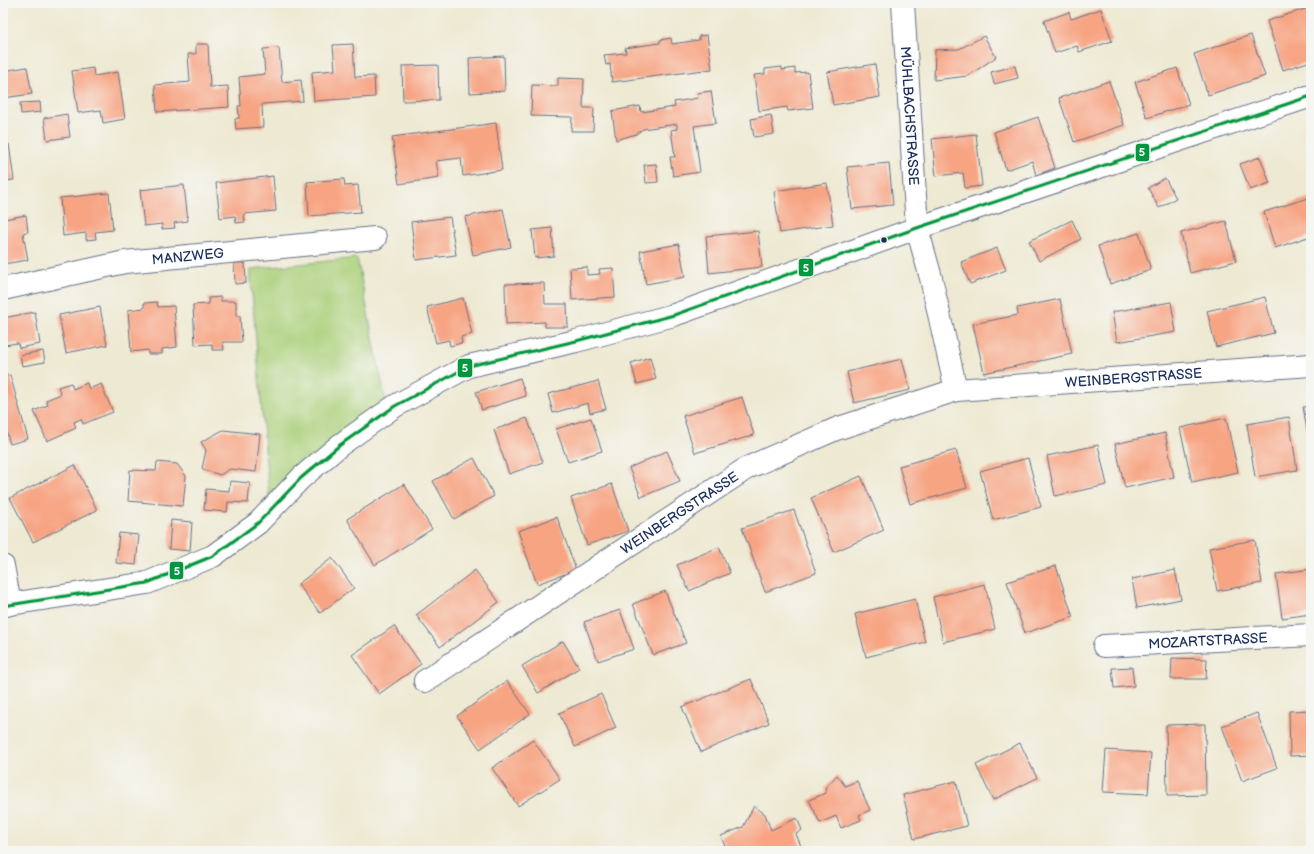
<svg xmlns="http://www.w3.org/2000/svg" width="1314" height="854" font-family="'Balsamiq Sans',sans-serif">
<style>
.green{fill:#abd07a;stroke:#63806c}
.building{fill:#f7a483}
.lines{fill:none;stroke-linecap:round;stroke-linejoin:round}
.street-casing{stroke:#657087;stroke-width:24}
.street{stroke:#fff;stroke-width:22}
.bus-1-casing{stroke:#f6f6f2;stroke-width:6}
.bus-1{stroke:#00973e;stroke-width:3}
.bus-dot{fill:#1b2f5e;stroke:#f6f6f2;stroke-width:1.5}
.labels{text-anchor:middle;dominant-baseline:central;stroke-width:3;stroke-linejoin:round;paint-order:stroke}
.street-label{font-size:14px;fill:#1b2f5e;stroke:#f6f6f2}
.line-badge{stroke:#f6f6f2;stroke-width:1.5}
.badge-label{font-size:11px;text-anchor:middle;font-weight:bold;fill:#fff}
</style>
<rect width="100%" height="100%" fill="#f6f6f2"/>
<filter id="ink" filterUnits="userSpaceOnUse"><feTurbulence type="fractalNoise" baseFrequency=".025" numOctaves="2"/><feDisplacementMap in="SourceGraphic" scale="8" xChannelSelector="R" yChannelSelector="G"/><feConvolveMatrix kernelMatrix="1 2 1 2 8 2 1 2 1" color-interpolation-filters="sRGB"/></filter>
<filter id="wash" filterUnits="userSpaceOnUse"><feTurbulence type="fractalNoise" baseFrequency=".012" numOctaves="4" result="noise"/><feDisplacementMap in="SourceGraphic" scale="16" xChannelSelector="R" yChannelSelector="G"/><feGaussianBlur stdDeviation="0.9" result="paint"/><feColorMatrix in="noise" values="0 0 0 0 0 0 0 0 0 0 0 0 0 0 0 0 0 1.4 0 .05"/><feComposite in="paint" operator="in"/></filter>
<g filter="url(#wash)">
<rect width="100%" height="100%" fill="#eee9d2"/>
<!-- green -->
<path class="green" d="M357,258L386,403L269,497L250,269Z"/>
<g id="blocks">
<!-- building -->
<path class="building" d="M1311,7V61L1283,70L1267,21Z
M1101,9L1112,41L1079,52L1077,46L1055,53L1044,21L1069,12L1071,19Z
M707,35L712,69L612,82L610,64L606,65L604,55L626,53L625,48L660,43V40L671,38L672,44L699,40V36Z
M1251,35L1265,76L1208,95L1194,54Z
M984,36L996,57L968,76L934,80L935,50L959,49Z
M196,44H208L210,87L228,86L229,107L157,112L155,85L190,82L188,54H196Z
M353,44L355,77L374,76L375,97L314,101L312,72L335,70L333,45Z
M279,48L282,82L301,80L303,101L262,104L263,127L236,129L235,119L239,118L238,106H241L239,77L265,74L263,49Z
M504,56L505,91L470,93L469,58Z
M875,64L880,97L833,105L827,72Z
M438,65L439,100L403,101L402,66Z
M1015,66L1018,78L994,84L991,72Z
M27,67L32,94L3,98V71Z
M782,67V70L795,68V73L808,72L813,108L788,111L787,107L759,111L754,75L765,74V69Z
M93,68L94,76L118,72L125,119L103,123L101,110L78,113L72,71Z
M1177,68L1189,104L1147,118L1135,82Z
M558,78L584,79L583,108H594L593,131H571L572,117L531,116L532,85L558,86Z
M1109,81L1124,125L1074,142L1059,98Z
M711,91L716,123L694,126L700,172L673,176L670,157H675L671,130L677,129V124L643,129L636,134L616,140L612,111L640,106L641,112L675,107L674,102L698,98L697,93Z
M40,102L41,112L21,114L20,103Z
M67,114L70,137L47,140L44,118Z
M771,115L774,134L754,137L751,119Z
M1038,117L1055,168L1036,175L1032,161L1006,170L994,132Z
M496,123L502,170L463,176L461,158L436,161L439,178L399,184L392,137Z
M976,134L982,186L965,188L963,173L936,176L932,139Z
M9,144L14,180L3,181V145Z
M1260,157L1270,183L1250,190L1240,164Z
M889,163L893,205L852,209L847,167Z
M656,164L658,182L646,183L644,165Z
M273,176L276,211L244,214L245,222L236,223L235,216L220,218L216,183Z
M1165,178L1176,198L1159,208L1148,188Z
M344,179L345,186L358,185L361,212L309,216L307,182Z
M827,183L833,225L780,233L774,191Z
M184,185L188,221L174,223L175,228L162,229V224L144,226L140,190Z
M109,193L113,230L95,232L96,239L86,240V233L63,236L60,198Z
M1311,197V236L1275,248L1264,212Z
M503,209L511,247L473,255L465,217Z
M26,215L28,232L23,233L28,260L3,264V226L6,225L5,219Z
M450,217L456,255L416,260L411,222Z
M1072,220L1081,239L1039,261L1029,241Z
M1226,221L1236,261L1190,273L1181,233Z
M552,228L554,256L535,258L532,230Z
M758,231L762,267L709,273L706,236Z
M1139,233L1151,270L1110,284L1098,246Z
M679,244L685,277L646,284L640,251Z
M997,248L1006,270L970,284L961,262Z
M234,263H245L246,283L235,284Z
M587,267V275L600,274L599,269L613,268L615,297L572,300L570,268Z
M544,283L545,304H567L568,327H545V322L506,324L505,284Z
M221,297V301H236V316H240L242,342H223L224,350H212V344L195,345L193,305L209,304L208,298Z
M1265,297L1274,333L1216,347L1207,311Z
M463,298L472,334L461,337L462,343L450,346L449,340L436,343L427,307Z
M1060,299L1072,354L984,373L973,324L1018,315L1017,308Z
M157,302L158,307L174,306L177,347L162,349V354H148V350L131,352L128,310L144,308V303Z
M1171,302L1176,332L1117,342L1112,312Z
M100,307L107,345L66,353L59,315Z
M35,312L40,344L19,348L18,343L4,345L3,318Z
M43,351L45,362L22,366L20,355Z
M650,357L656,379L637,384L631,363Z
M902,359L910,390L854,403L847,372Z
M10,375L28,439L10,444L3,420V377Z
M520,378L526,396L482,410L476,392Z
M598,381L606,409L590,413L588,403L553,413L548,394Z
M71,383L73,389L87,383L89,389L101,384L113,412L83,424L81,419L74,422L76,428L47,441L34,411L48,405L46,400L61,394L58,387Z
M742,397L754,435L695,453L683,416Z
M1311,406V447H1310L1303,407Z
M1289,417L1297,470L1255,477L1247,424Z
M527,418L543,462L509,474L494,430Z
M591,418L602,451L568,462L556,429Z
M1226,418L1238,472L1192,482L1180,428Z
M223,430L260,434L256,472L230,469L220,475L202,469L206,450L201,442Z
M1165,433L1174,477L1125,488L1115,444Z
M1098,445L1107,485L1055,496L1047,456Z
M956,450L967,488L910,504L899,466Z
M667,451L680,481L641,497L629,468Z
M474,458L494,496L454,519L433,481Z
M1028,458L1041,507L993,520L980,471Z
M157,462L177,464L186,476L183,506L128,501L130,470L156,471Z
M75,465L97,510L33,542L10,498Z
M861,476L884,530L834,552L811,498Z
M230,481L250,483L248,503L228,502L227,512L204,510L206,489L229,491Z
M404,484L432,529L375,565L347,519Z
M612,484L628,531L587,545L571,498Z
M794,510L816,573L765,592L742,528Z
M557,517L576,570L537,584L518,531Z
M171,520L192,522L190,551L169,549Z
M119,533L139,535L136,565L116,563Z
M1255,540L1262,583L1217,591L1209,548Z
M719,547L730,573L689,591L677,565Z
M332,558L354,588L320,613L298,584Z
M1056,566L1073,617L1025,633L1007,582Z
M1311,569V614L1282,618L1276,574Z
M475,570L499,602L440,647L416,615Z
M1175,570L1181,599L1137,608L1132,579Z
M985,584L995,629L943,642L933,597Z
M665,591L686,643L653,655L633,604Z
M915,599L925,642L866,657L855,614Z
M620,610L634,649L598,661L584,622Z
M394,626L421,664L379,694L352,655Z
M563,641L579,668L538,693L522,666Z
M1172,658L1207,659L1206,679H1171Z
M1132,667L1134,686L1114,688L1112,668Z
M751,679L769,723L701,752L682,707Z
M507,681L530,714L480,749L457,716Z
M601,694L616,728L575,747L559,713Z
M1311,710V755L1290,756L1289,711Z
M1257,713L1277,768L1242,781L1222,726Z
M1205,724L1206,795L1167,796L1166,725Z
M533,740L560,779L518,806L492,768Z
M1020,743L1037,778L993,800L976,765Z
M1106,750L1151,753L1148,794L1103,792Z
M837,775L845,786L857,781L870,810L859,815L861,820L841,828L836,816L820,823L809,800L826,793L825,788Z
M956,781L967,826L914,839L903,795Z
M754,806L765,814L771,830L797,818L802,830L796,834L803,851H722L726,849L721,836L743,827Z"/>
</g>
</g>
<g filter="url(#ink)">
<use href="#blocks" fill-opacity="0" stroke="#657087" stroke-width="1"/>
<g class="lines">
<!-- street casing -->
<g class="street-casing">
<g id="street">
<path id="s1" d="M903,3L917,228L931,278L956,390L1311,365"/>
<path id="s2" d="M3,289L125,262L375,238"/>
<path d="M3,566L10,604"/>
<path d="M3,606L10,604L147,583L213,556L258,523L301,478L340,445L395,406L469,366L576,341L674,315L917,228L1311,96"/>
<path id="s3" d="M1104,646L1311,635"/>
<path id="s4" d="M425,681L747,468L836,429L956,390"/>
</g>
</g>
<!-- street -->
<use href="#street" class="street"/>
<!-- bus-1 casing -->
<g class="bus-1-casing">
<path id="bus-1" d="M3,606L147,583L213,556L258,523L301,478L340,445L395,406L469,366L576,341L674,315L917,228L1311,96"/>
</g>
<!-- bus-1 -->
<use href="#bus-1" class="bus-1"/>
</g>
</g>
<!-- markers -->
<circle class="bus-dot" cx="884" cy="240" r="3.5"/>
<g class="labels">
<!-- street labels -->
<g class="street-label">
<text stroke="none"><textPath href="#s1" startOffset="113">MÜHLBACHSTRASSE</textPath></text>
<text stroke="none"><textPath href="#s2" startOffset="188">MANZWEG</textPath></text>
<text stroke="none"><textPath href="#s1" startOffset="570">WEINBERGSTRASSE</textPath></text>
<text stroke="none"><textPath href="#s4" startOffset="305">WEINBERGSTRASSE</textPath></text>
<text stroke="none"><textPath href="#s3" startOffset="104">MOZARTSTRASSE</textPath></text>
</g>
</g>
<g class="line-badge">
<rect x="1135" y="143" width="15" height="19" rx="4" fill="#00973e"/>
<rect x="798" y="258" width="16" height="19" rx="4" fill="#00973e"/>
<rect x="457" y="358" width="16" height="20" rx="4" fill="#00973e"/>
<rect x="169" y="561" width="15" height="19" rx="4" fill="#00973e"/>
</g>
<g class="badge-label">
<text x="1142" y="156">5</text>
<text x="806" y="272">5</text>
<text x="465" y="372">5</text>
<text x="177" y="575">5</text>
</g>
<!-- margin -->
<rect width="1314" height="854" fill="none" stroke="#f6f6f2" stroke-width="16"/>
</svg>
